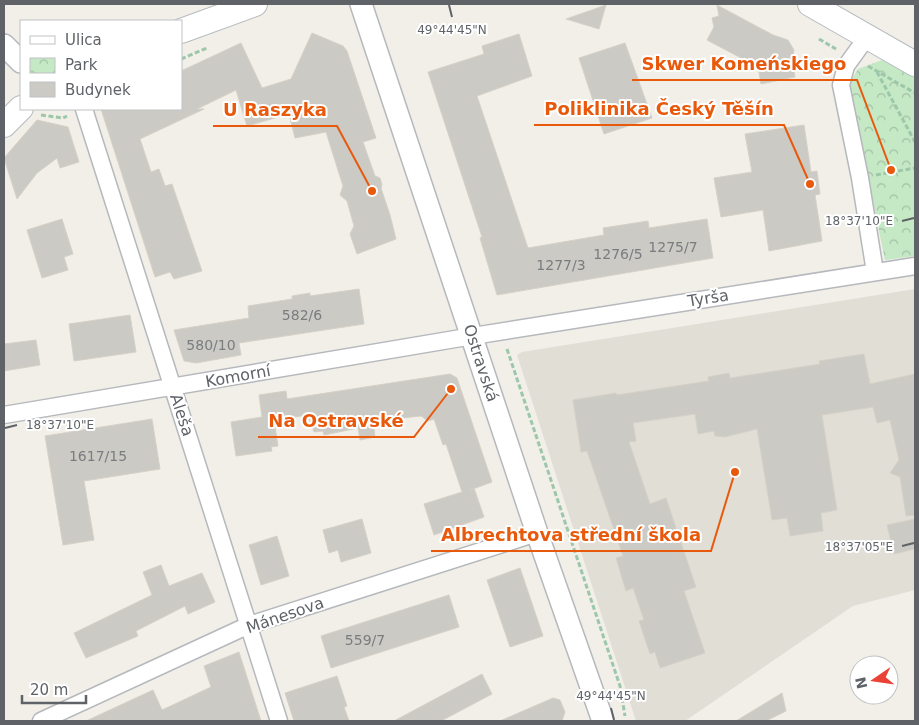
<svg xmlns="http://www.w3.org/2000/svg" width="919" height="725" font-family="'DejaVu Sans',sans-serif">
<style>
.education{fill:#e1ded6}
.park{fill:url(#park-crowns)}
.building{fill:#cccac5;stroke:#d6d1c6}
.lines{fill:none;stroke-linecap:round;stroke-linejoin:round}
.minor-casing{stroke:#b5b8bc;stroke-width:19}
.tertiary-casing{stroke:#b5b8bc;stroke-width:24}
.secondary-casing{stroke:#b6babf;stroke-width:26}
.path{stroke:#9cc7a9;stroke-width:3;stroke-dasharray:5 2.5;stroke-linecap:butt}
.minor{stroke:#fff;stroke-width:16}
.tertiary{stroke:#fff;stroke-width:21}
.secondary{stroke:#fff;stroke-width:24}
.ticks{fill:none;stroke:#5f6368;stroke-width:2}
.labels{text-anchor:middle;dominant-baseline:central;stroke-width:4;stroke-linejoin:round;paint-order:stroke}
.number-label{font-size:14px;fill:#7a7d7f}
.street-label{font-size:16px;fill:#5f6368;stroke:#fff}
.ticks-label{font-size:12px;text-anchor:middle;fill:#5f6368;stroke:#fff;stroke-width:4;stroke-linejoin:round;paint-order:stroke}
.leader{fill:none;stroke:#e8590c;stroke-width:2}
.callout-dot{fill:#e8590c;stroke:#fff;stroke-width:2}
.callout-label{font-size:18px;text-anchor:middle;font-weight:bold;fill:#e8590c;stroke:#fff;stroke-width:4;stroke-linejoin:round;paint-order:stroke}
</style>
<defs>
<pattern id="park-crowns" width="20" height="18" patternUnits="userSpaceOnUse" patternTransform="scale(1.25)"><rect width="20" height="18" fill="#c5e8c5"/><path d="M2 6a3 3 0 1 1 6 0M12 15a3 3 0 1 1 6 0" fill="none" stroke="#a3c0a4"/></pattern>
</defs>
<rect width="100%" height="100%" fill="#f1efe8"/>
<!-- education -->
<path class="education" d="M915,289V590L853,606L685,721H636L517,355L522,352Z"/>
<!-- park -->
<path class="park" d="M882,60L915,78V256L885,260L849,84L858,69Z"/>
<!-- building -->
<path class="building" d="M606,5L599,29L566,19Z
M717,5L773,35L788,40L794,50L792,60L795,77L761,84L758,67L707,40L714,27L712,18L719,16Z
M312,33L343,46L347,51L376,138L363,142L375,176L380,178L382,185L381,188L390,215L396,239L357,254L350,234L354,226L347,201L340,195L343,186L326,132L295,138L289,114L247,126L236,90L197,109H204L140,139L151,172L159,169L165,186L172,184L202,271L174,279L170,272L155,277L101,109H181V71L241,43L262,88L291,79Z
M519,34L532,76L477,96L528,248L604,235L603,228L648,221L649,228L707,219L713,258L497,295L480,238L482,237L428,72L484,54L482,46Z
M625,43L652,118L604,134L579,58Z
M37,120L68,127L79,162L60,168L57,158L37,173L17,199L4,158Z
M804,125L811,172L817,171L820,194L815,195L822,241L769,251L763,210L721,217L714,178L752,172L745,134Z
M62,219L73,254L64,257L68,270L42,278L27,230Z
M359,289L364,324L239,343L241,355L196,363L184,361L174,330L249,318L248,306L292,299V296L310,293V296Z
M130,315L136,352L74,361L69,324Z
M36,340L40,365L4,371V344Z
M864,354L870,384L915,374V515L906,516L900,477L890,473L899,460L890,420L877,423L873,407L822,415L837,510L821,513L823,531L790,536L787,518L772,520L757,429L725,437L715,436L714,431L698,434L695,414L633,423L636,441L629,442L650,504L666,498L696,587L684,591L705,653L660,668L655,652L650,654L639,621L644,620L633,588L626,591L616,558L623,556L587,451L581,452L573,400L616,393L617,395L709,381L708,377L729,373L730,378L820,364L819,361Z
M450,374L457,378L492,482L470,490L474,488L484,517L434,535L424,504L462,492L446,444L443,445L434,419L428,421L421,416L373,421L375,437L360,440L358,428L324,435L323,431L314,432L308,415L274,420L278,446L271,447L272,451L236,456L231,422L262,417L259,395L286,391L287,399Z
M152,419L160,469L84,481L94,540L63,545L45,436Z
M362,519L371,553L341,562L338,550L329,553L323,530Z
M915,519V549L894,554L887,525Z
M277,536L289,576L261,585L249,545Z
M161,565L169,586L202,573L215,602L188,614L185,606L136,631L138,636L86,658L74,633L152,595L143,572Z
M520,568L543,636L510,647L487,580Z
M449,595L459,627L331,668L321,636Z
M239,652L261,721H86L153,690L162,710L211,687L204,666Z
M482,674L492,694L441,721H394Z
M337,676L347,706L344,707L349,721H294L285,693Z
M782,693L786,711L766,721H736Z
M553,698L560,700L565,712L562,721H500Z"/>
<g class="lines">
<!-- minor casing -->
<g class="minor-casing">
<path id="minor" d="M867,37L846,66L841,85L860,178L875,272
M84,109L279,721
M4,415L473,336L915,266
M41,721L249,625L537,533"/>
</g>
<!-- tertiary casing -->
<g class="tertiary-casing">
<path id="tertiary" d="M361,4L537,533L603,721
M4,45L21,62"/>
</g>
<!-- secondary casing -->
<g class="secondary-casing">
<path id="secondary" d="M810,4L915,64
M181,31L255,4
M4,125L21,108"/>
</g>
<!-- path -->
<path class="path" d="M819,39L836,49
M181,59L207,48
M868,66L915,93
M877,72L915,142
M41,115L63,118L67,116
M876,175L915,168
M507,349L620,686L625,716"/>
<!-- minor -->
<use href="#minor" class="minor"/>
<!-- tertiary -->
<use href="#tertiary" class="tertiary"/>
<!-- secondary -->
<use href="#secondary" class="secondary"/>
</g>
<!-- ticks -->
<path class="ticks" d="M449,5L452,17M902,221L914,218M5,428L17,425M902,546L914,543M611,708L614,720"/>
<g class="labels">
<!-- number labels -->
<g class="number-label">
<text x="673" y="247">1275/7</text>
<text x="618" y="254">1276/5</text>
<text x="561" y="265">1277/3</text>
<text x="302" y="315">582/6</text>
<text x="211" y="345">580/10</text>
<text x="98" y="456">1617/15</text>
<text x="365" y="640">559/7</text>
</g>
<!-- street labels -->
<g class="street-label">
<text transform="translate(708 298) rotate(-9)">Tyrša</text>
<text transform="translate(481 363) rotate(72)">Ostravská</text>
<text transform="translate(238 376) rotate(-10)">Komorní</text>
<text transform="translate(182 415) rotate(72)">Aleša</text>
<text transform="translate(285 615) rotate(-19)">Mánesova</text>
</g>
</g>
<g class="ticks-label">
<text x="452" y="34">49°44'45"N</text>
<text x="859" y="225">18°37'10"E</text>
<text x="60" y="429">18°37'10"E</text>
<text x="859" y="551">18°37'05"E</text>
<text x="611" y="700">49°44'45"N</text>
</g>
<!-- callouts -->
<path class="leader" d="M891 170L857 80H632M810 184L784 125H534M372 191L337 126H213M451 389L414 437H258M735 472L711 551H431"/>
<g class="callout-dot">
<circle cx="891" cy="170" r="5"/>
<circle cx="810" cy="184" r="5"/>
<circle cx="372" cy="191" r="5"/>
<circle cx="451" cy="389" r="5"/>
<circle cx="735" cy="472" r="5"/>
</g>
<g class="callout-label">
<text x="744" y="70">Skwer Komeńskiego</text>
<text x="659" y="115">Poliklinika Český Těšín</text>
<text x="275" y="116">U Raszyka</text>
<text x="336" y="427">Na Ostravské</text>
<text x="571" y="541">Albrechtova střední škola</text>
</g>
<!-- border -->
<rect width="919" height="725" fill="none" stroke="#5f6368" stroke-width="10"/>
<!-- legend -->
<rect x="20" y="20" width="162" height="90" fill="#ffffff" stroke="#bfc1c3"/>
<rect x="30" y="36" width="25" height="8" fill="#ffffff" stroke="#bfc1c3"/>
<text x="65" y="45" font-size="15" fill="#5f6368">Ulica</text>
<rect x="30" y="58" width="25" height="15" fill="url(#park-crowns)" stroke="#bfc1c3"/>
<text x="65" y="70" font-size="15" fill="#5f6368">Park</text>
<rect x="30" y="82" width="25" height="15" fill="#cccac5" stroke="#bfc1c3"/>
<text x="65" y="95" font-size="15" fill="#5f6368">Budynek</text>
<!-- north arrow -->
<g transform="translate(874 680) rotate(257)"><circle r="24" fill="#ffffff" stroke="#bfc1c3"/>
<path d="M0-4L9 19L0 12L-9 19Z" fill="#ea4335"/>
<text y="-8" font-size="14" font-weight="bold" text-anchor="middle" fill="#5f6368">N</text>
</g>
<!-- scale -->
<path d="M22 695v8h64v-8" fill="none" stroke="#5f6368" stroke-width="2.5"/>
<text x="30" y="695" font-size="15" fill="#5f6368" stroke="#ffffff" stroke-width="4" paint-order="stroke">20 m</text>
</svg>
